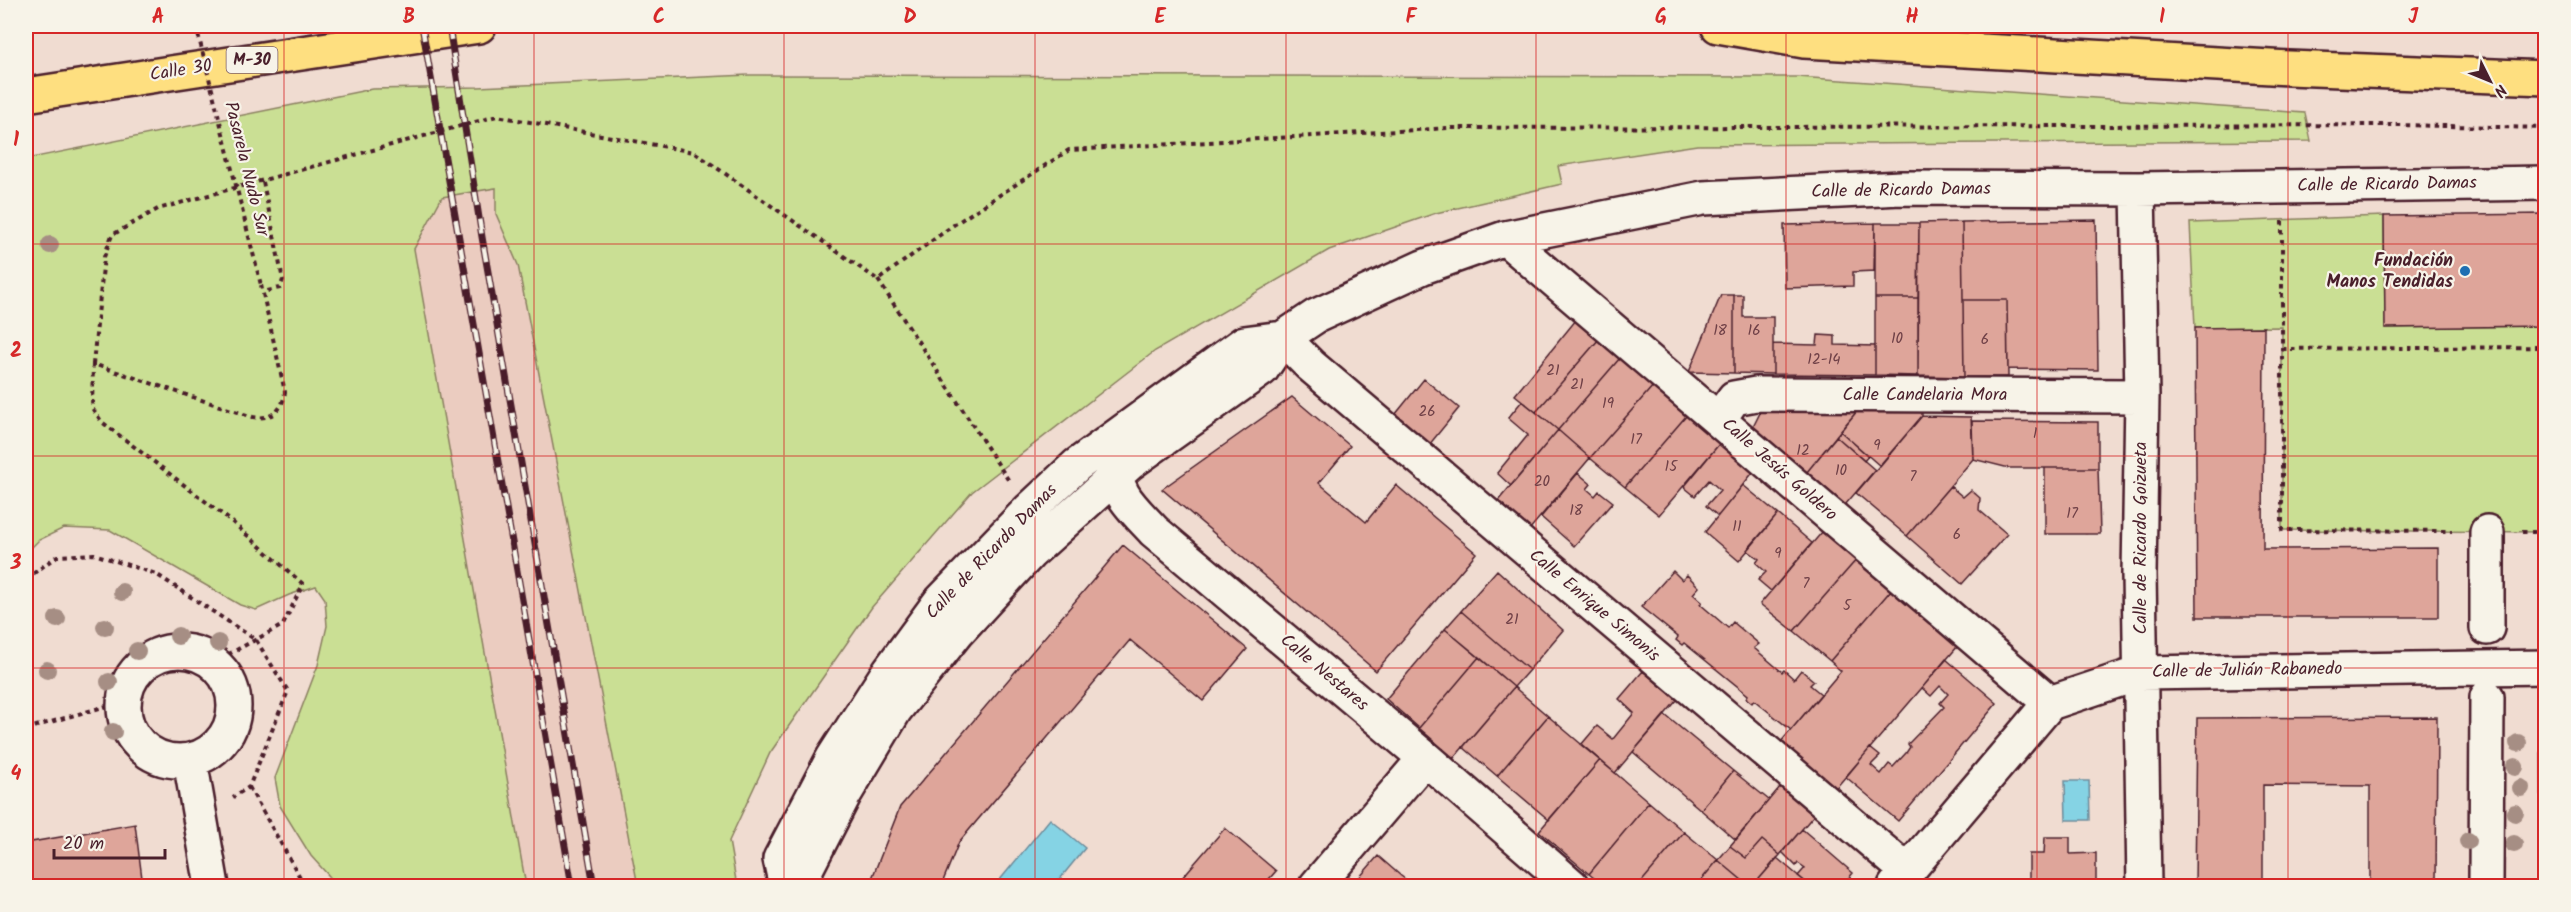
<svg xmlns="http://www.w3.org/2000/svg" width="2571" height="912" font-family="Kalam,sans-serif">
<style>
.built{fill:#ebccc0}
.green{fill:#cadf94;stroke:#8a7f60;stroke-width:1.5}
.water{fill:#85d3e4;stroke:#6d8b9a;stroke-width:1.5}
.building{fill:#dea59a;stroke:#4a1f2b;stroke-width:1.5}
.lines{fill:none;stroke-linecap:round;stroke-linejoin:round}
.minor-casing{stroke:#4a1f2b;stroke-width:38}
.highway-casing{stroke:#4a1f2b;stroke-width:38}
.path{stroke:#4a1f2b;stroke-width:4;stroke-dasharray:4.5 4.5;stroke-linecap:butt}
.minor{stroke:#f7f3e8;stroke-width:33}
.highway{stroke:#fedf80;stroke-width:33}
.rail-casing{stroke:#4a1f2b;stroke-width:7}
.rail{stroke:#f7f3e8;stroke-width:4.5;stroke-dasharray:14;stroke-linecap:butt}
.path-bridge{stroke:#4a1f2b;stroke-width:4;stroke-dasharray:4.5 4.5;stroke-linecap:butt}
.tree{fill:#a68e84}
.grid{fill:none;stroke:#d62828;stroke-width:1.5;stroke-opacity:0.55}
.poi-dot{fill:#1f6fb2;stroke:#f7f3e8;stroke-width:2}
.labels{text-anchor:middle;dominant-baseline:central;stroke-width:4.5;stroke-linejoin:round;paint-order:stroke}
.number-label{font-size:15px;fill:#6f4047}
.shield{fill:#f7f3e8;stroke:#7e5f64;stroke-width:1.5}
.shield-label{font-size:16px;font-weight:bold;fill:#4a1f2b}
.street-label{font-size:18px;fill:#4a1f2b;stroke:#f7f3e8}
.poi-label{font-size:18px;font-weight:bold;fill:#4a1f2b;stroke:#f7f3e8;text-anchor:end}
.neatline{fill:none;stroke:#d62828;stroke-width:2}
.grid-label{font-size:20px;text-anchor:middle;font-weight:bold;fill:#d62828}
</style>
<rect width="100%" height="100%" fill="#f0dcd1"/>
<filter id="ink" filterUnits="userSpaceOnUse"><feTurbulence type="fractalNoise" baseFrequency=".0167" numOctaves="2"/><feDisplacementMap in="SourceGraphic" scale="12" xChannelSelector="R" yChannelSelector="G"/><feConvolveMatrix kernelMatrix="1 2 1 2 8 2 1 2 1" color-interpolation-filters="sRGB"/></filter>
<g filter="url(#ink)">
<!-- built -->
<path class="built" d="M496,187V215L518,265L638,886H526L414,249L442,197Z"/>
<!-- green -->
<path class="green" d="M749,75L1798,77L2305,113L2311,141L1697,145L1558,166L1562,184L1436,213L1329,250L1155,351L972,492L872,607L770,753L729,841L737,886H638L518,265L496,214V188L442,197L414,249L526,886H338L311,856L280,806L275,778L318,665L327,626L325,599L316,586L289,595L256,610L240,605L110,530L64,528L39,540L26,553V159L372,89L478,87Z
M2384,216L2385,328L2545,326V532L2282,530V327L2195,328L2190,223Z"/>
<!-- water -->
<path class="water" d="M2065,781H2089L2090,820H2066Z
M1050,819L1085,848L1054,886H1005L999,881Z"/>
<!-- building -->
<path class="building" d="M2546,214V326L2385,328L2384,216Z
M2096,220L2098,370L2008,369L2007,300H1963L1962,222Z
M1962,222L1964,377L1918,376L1919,223Z
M1875,223L1874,271L1853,272V286L1785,288L1784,225Z
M1875,223H1919L1918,298H1875Z
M1721,295H1734V373L1689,372Z
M1734,295H1743V317H1773V374L1734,373Z
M1875,298H1918V376L1875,375Z
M1963,300H2007L2008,377H1964Z
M1576,320L1599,339L1536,412L1515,395Z
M2264,327L2263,549L2438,548V617H2197L2195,328Z
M1818,335L1835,336V345L1875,346V375L1773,374V344L1817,345Z
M1599,339L1620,358L1558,430L1536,412Z
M1620,358L1653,386L1590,458L1558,430Z
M1424,379L1459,408L1429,445L1395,415Z
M1653,386L1687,415L1625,487L1590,458Z
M1292,397L1350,446L1319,483L1366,522L1396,485L1476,553L1376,671L1162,489Z
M1522,401L1558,430L1511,486L1497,473L1528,435L1508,418Z
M1762,409L1858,410L1807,472L1753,427Z
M1858,410L1922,411V416L1880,466L1840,431Z
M1687,415L1720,443L1659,515L1625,487Z
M1922,416L1971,417L1973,459L1907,536L1856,493Z
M1972,421L2098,422V468H2009L1973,459Z
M1558,430L1590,458L1529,530L1497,502Z
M1840,431L1868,456L1864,461L1836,436Z
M1836,436L1875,470L1845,505L1807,472Z
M1720,443L1754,471L1718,516L1706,506L1720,490L1709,480L1695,496L1684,487Z
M2045,468H2098L2100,534H2045Z
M1578,473L1591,484L1587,489L1595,496L1599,491L1613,502L1574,546L1541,517Z
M1743,485L1778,514L1739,561L1705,532Z
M1950,486L1963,497L1971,490L1980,498L1979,510L2007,534L1962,584L1907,536Z
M1778,514L1812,543L1771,591L1758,580L1766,572L1756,563L1759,559L1747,550Z
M1823,531L1857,559L1794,631L1760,604Z
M1123,545L1247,649L1203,701L1130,640L959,842L941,886H869L900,807Z
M2542,551H2546V614H2541Z
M1857,559L1892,589L1830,661L1794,631Z
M1497,570L1563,630L1529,670L1461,611Z
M1673,571L1682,580L1687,575L1699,587L1693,594L1702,602L1700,604L1728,628L1733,622L1759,644L1754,648L1782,672L1784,670L1794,679L1801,670L1814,681L1810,685L1821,694L1791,730L1754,700L1752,703L1746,698L1748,695L1684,643L1682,645L1676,640L1678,637L1641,607Z
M1892,589L1958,646L1835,789L1780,743L1841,671L1830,661Z
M1461,611L1529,670L1514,687L1445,629Z
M1445,629L1479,657L1419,728L1386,699Z
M1479,657L1514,687L1454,758L1419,728Z
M1946,659L1997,703L1898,821L1846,777L1870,748L1880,756L1871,765L1881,774L1889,764L1893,767L1906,753L1910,747L1908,744L1944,707L1940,703L1948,694L1940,686L1931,696L1922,688Z
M1643,671L1677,700L1615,773L1581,745L1597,726L1613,739L1634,713L1619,699Z
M1514,687L1548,716L1497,776L1463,747Z
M2541,714H2546V886H2542Z
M1665,715L1733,771L1701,810L1633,752Z
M1548,716L1600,760L1549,820L1497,776Z
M2437,717L2436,886H2370V786L2263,785V886H2195L2197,718Z
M1600,760L1649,802L1589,874L1539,831Z
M1733,771L1769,800L1736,840L1701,810Z
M1780,787L1814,815L1780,855L1762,840L1746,858L1730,846Z
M1649,802L1684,832L1638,886H1604L1589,874Z
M135,824L143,886H26V843Z
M1225,828L1276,871L1263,886H1175Z
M1802,829L1853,873L1842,886H1806L1808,884L1798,876L1805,868L1798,863L1796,866L1782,852Z
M1684,832L1718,860L1696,886H1638Z
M2045,837H2070V854L2096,853V886H2029V854H2044Z
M1762,840L1780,855L1753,886H1749L1718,860L1730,846L1746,858Z
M1378,856L1401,876L1414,886H1352Z
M1777,858L1808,884L1806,886H1753Z
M1718,860L1749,886H1696Z"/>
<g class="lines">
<!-- minor casing -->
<g class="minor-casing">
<path id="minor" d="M2138,189L2142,396L2139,574L2144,886
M1505,238L2050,703
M1283,338L1310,365L1908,872
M1719,419L1734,398L1756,394L2142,396
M1114,458C1115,495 1130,505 1154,531L1425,758L1572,886
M2487,532V628
M124 706a55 55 0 1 1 110 0a55 55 0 1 1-110 0Z
M190,760L212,886
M786,886L780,859L833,758L889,671L939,603L1030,509L1077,465L1244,343L1283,338
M790,886L805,871L844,795L895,710L958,631L1029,554L1130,463L1262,369L1283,338L1316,316L1423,267L1505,238L1703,198L1901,188L2138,189L2546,183
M1316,886L1425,758
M1895,886L2050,703L2140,673L2546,667
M2486,886L2487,697"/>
</g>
<!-- highway casing -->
<g class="highway-casing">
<path id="highway" d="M1718,26L1804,41L2289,68L2546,78
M26,95L479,26"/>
</g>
<!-- path -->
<path class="path" d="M263,182L283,280L280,288L263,292
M2282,221V530L2452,531
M878,280L1009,481
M261,285L285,392C283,410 272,420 253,417L93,364L104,257L112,235L158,209L497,116L694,152L878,280L955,224L1069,150L1449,128L2397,125L2546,128
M2282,349L2546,347
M93,364L92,408L102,422L231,521L303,584L283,625L214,662
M2522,532H2546
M26,579L57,556L94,554L156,574L256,640L288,691L249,787L233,797
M26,729L124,701
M249,787L301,879L302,886
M301,880L307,886"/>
<!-- minor -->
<use href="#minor" class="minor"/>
<!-- highway -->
<use href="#highway" class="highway"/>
<!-- rail casing -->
<g class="rail-casing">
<path id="rail" d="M422,26L572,886
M449,26L482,237L594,886"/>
</g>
<!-- rail -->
<use href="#rail" class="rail"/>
<!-- path-bridge -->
<path class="path-bridge" d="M196,26L261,285"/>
</g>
<!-- trees -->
<g class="tree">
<circle cx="50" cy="245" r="9"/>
<circle cx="122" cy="592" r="9"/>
<circle cx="57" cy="619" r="9"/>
<circle cx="105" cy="627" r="9"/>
<circle cx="178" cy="636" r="9"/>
<circle cx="218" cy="643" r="9"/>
<circle cx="137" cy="651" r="9"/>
<circle cx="47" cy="670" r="9"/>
<circle cx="109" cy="682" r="9"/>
<circle cx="113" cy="732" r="9"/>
<circle cx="2518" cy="743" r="9"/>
<circle cx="2515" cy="767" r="9"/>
<circle cx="2521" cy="788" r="9"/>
<circle cx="2515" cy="813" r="9"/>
<circle cx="2468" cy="841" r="9"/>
<circle cx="2514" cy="844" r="9"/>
</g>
</g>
<!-- grid -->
<path class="grid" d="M284,26V886M534,26V886M784,26V886M1035,26V886M1286,26V886M1536,26V886M1786,26V886M2037,26V886M2288,26V886M26,244H2546M26,456H2546M26,668H2546"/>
<!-- markers -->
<circle class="poi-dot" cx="2465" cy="271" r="6"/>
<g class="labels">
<!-- number labels -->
<g class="number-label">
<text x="1720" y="331">18</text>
<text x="1754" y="331">16</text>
<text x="1897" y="339">10</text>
<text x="1985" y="340">6</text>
<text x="1824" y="360">12-14</text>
<text x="1553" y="371">21</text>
<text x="1577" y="385">21</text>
<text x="1608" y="404">19</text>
<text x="1427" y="412">26</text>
<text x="2035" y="434">1</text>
<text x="1636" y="440">17</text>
<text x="1877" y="446">9</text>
<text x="1803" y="451">12</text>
<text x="1671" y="467">15</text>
<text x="1841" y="471">10</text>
<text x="1913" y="477">7</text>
<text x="1542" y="482">20</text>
<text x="1576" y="511">18</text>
<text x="2072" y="514">17</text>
<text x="1737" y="527">11</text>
<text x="1957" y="535">6</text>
<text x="1778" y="554">9</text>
<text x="1806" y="584">7</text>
<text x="1847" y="606">5</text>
<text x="1512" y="620">21</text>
</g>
<!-- shield labels -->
<rect class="shield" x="226.5" y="47" width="51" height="26" rx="4.5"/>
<g class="shield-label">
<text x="252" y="60">M-30</text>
</g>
<!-- street labels -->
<g class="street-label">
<text transform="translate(181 71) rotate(-9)">Calle 30</text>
<text transform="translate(246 169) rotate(76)">Pasarela Nudo Sur</text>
<text transform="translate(2387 185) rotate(-1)">Calle de Ricardo Damas</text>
<text transform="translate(1901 191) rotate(-1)">Calle de Ricardo Damas</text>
<text x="1925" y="395">Calle Candelaria Mora</text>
<text transform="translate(1779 470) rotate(41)">Calle Jesús Goldero</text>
<text transform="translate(2141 538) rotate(-90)">Calle de Ricardo Goizueta</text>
<text transform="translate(992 552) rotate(-46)">Calle de Ricardo Damas</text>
<text transform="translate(1594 606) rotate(40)">Calle Enrique Simonis</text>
<text transform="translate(2247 671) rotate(-1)">Calle de Julián Rabanedo</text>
<text transform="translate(1324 673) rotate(40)">Calle Nestares</text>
</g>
<!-- poi labels -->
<g class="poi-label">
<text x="2453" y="261">Fundación<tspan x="2453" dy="21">Manos Tendidas</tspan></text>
</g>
</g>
<!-- margin -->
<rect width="2571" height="912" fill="none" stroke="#f7f3e8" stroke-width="66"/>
<!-- north arrow -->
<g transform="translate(2490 81) rotate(133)" stroke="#f7f3e8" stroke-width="4.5" paint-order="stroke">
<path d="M0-4.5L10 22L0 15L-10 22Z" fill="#4a1f2b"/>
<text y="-9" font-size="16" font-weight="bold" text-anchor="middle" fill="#4a1f2b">N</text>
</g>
<!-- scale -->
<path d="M54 849v9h111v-9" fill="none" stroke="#4a1f2b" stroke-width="3"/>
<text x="63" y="849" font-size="18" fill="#4a1f2b" stroke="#f7f3e8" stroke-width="4.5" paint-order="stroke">20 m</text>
<rect x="33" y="33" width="2505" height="846" class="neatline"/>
<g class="grid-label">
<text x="158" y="23">A</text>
<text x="409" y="23">B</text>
<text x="659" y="23">C</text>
<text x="910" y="23">D</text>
<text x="1160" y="23">E</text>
<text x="1411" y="23">F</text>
<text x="1661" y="23">G</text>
<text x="1912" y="23">H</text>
<text x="2162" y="23">I</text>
<text x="2413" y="23">J</text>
<text x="16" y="146">1</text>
<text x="16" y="357">2</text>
<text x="16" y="569">3</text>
<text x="16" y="780">4</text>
</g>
</svg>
